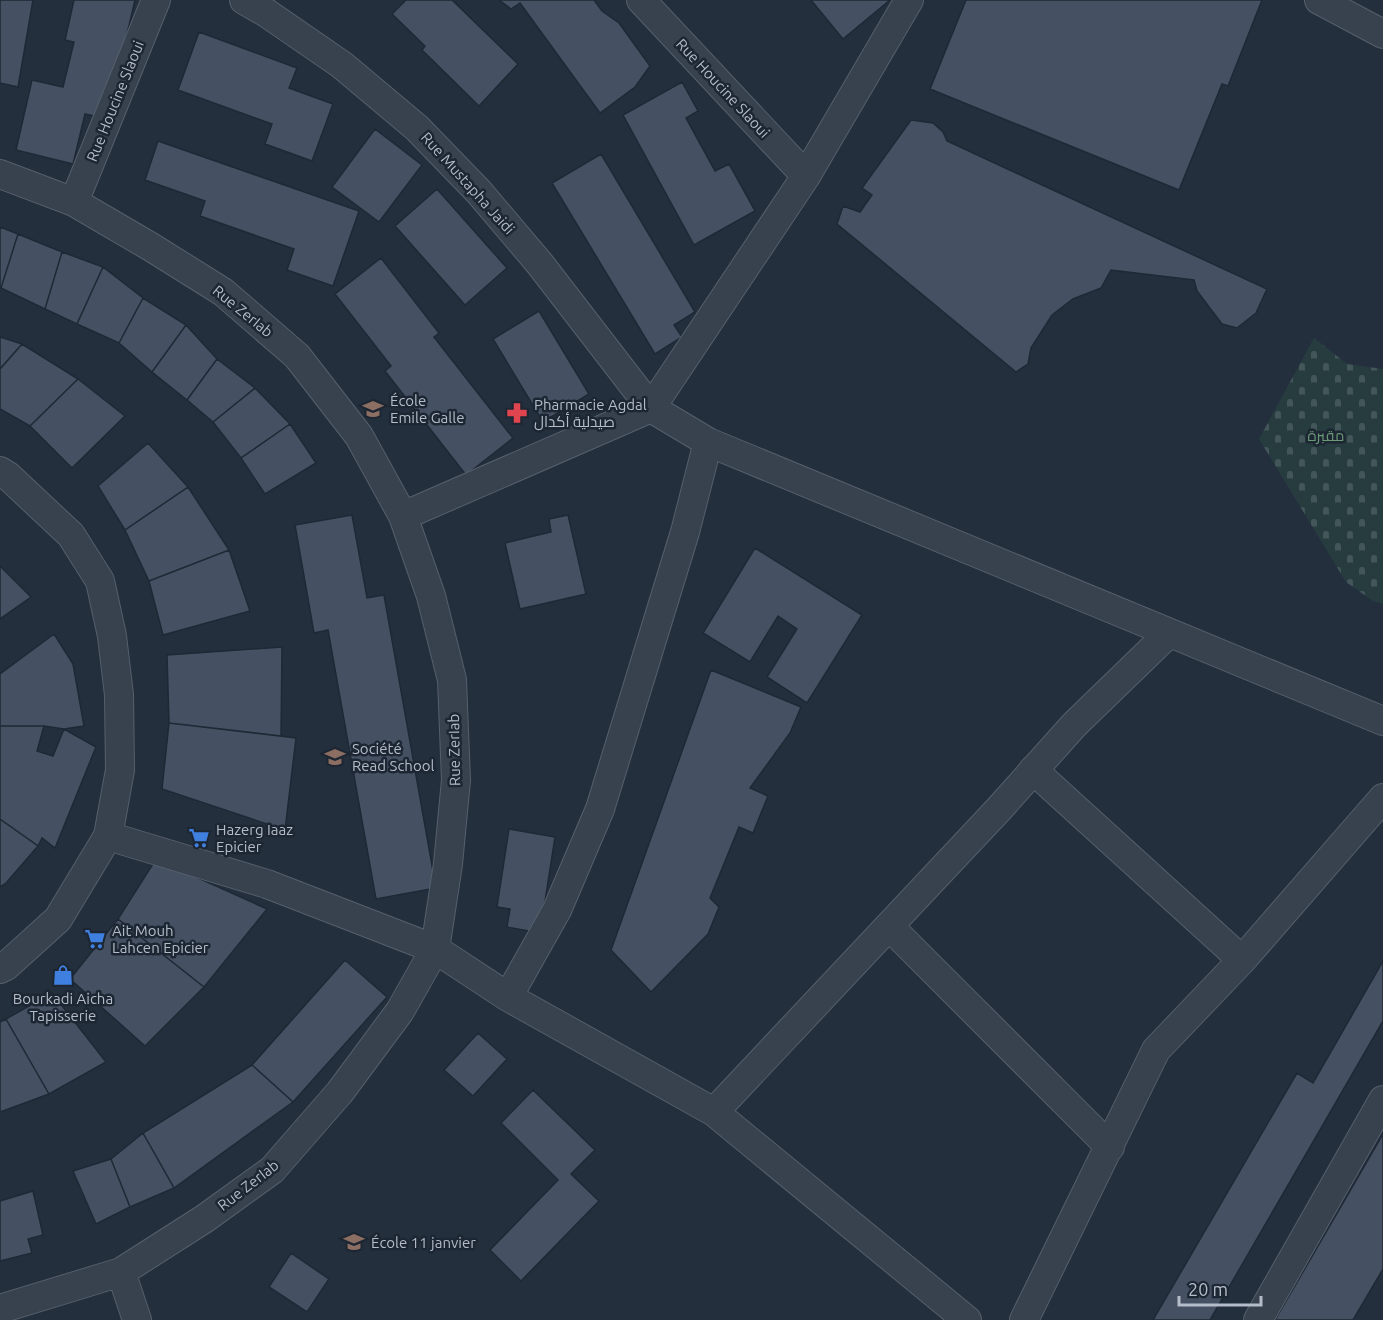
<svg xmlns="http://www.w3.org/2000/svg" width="1383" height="1320" font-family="Ubuntu,Cairo,sans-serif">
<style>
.cemetery{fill:url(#cemetery-stones)}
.building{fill:#455162;stroke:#1f2835;stroke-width:1.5}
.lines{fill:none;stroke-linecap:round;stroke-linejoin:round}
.minor-casing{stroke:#565f6c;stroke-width:30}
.minor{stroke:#38414e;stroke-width:28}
.labels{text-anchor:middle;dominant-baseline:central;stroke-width:5;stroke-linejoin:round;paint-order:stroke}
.street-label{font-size:15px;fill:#b4bcc9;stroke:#1d2633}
.poi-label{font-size:15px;fill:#b4bcc9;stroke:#1d2633;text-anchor:start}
.park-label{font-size:15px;fill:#6b9a76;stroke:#1d2633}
</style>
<defs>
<pattern id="cemetery-stones" width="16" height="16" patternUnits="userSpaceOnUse" patternTransform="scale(1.5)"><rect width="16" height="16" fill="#263c3f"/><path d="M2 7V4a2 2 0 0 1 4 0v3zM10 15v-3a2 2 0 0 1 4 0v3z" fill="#435659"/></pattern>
</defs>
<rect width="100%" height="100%" fill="#242f3e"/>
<!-- cemetery -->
<path class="cemetery" d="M1314,338L1347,364L1383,369V604L1373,601L1346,582L1259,439Z"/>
<!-- building -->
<path class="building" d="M0,0H33L18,87L0,83Z
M74,0H135L107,119L85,114L73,164L16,150L32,80L63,87L74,42L65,40Z
M406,0H452L518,64L479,106L422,50L425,46L392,14Z
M499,0H594L602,11L619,23L650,66L635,87L600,113L520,3L511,9Z
M811,0H890L843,39Z
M966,0H1262L1228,86L1222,84L1179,190L930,89Z
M199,32L297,68L289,88L333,104L312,161L265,144L272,124L178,90Z
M682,82L698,111L686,118L715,171L729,164L755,211L694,245L623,115Z
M911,120L933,123L943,132L947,141L1267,289L1256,313L1237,328L1222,324L1197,291L1194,280L1111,270L1101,288L1073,299L1052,315L1031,348L1028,364L1016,372L837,224L843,206L860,212L872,195L862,188Z
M375,129L422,165L379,222L332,187Z
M158,141L359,211L333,286L287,270L294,249L200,216L205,201L145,180Z
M601,154L695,312L674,325L682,337L655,354L552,183Z
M437,189L507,268L465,305L395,226Z
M0,227L18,234L1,288L0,287Z
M18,234L62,252L45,309L1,288Z
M62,252L103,267L77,324L45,309Z
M381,258L439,333L434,337L513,438L466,475L385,371L391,366L335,294Z
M103,267L143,298L119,343L77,324Z
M143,298L186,325L152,372L119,343Z
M539,311L589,394L543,422L493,339Z
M186,325L217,359L187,400L152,372Z
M0,337L22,344L0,369Z
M22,344L78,379L30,426L0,409V369Z
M217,359L255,388L213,422L187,400Z
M78,379L125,416L72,468L30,426Z
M255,388L290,424L241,458L213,422Z
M290,424L316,463L265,494L241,458Z
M148,443L188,487L125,530L98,486Z
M188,487L229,550L149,581L125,530Z
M352,515L367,598L384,595L436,888L376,899L328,630L314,633L295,525Z
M568,515L586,594L520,609L505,543L551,532L549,519Z
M755,548L862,615L807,703L767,677L797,629L778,616L750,662L703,633Z
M229,550L250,611L163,635L149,581Z
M0,566L31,597L0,619Z
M54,634L73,664L84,726L64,729L44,726H0V674Z
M282,647L281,736L169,723L167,655Z
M711,670L801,707L790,733L750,788L768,796L753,833L739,827L710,898L719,907L708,934L651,992L611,950Z
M169,723L296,738L285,830L162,789Z
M0,726H44L37,751L53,756L64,729L96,747L55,848L42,838L38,846L0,819Z
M0,819L38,846L6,883L0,887Z
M509,829L555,837L540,933L507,927L510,909L497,907Z
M156,859L267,909L204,987L118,919Z
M118,919L204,987L145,1046L70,979Z
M345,960L387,997L293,1102L252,1065Z
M1383,961V1021L1210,1320H1153L1297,1073L1313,1083Z
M52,993L106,1062L49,1094L6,1019Z
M6,1019L49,1094L0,1112V1022Z
M478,1033L507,1059L473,1096L444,1070Z
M252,1065L293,1102L174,1188L143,1133Z
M533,1090L595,1150L571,1174L599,1201L521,1281L490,1250L558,1180L501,1123Z
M143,1133L174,1188L130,1207L111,1159Z
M1383,1134V1269L1353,1320H1275Z
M111,1159L130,1207L96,1224L73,1171Z
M33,1191L43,1235L28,1239L32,1253L0,1261V1201Z
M291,1253L329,1279L307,1312L269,1287Z"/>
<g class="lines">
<!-- minor casing -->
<g class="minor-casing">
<path id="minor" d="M244,0L265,12L342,65L417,128L479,192L540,264L651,408L708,442L1383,721
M641,0L806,176
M1319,0L1383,34
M0,174L74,202L151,247L223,292L297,356L359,436L403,516L431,596L452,680L456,780L448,864L435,949L400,1011L340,1092L272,1170L204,1219L121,1272L0,1309
M74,202L156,0
M0,471L8,476L71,535L100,581L112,636L119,695L120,770L108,836L58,919L6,966L0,969
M403,516L651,408L806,176L909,0
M1033,770L1242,960
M108,836L267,884L435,949L508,997L714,1112L967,1320
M889,926L1110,1147
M508,997L557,910L600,809L685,532L708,442
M714,1112L998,810L1074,725L1169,633
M121,1272L137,1320
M1024,1320L1156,1050L1242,960L1383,798
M1258,1320L1383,1100"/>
</g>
<!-- minor -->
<use href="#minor" class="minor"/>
</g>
<!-- icons -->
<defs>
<g id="school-bare" transform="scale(1.62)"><path d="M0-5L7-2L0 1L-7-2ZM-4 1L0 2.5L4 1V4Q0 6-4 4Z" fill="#8d6e63" stroke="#1d2633" stroke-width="2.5" paint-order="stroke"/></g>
<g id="pharmacy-bare" transform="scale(1.62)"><path d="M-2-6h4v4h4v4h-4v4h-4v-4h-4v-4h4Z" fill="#e0444e" stroke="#1d2633" stroke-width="2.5" paint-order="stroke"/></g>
<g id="supermarket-bare" transform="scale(1.62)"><path d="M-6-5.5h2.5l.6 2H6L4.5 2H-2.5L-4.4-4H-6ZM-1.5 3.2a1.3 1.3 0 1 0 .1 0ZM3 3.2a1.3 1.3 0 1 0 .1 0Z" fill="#3f7fe0" stroke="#1d2633" stroke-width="2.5" paint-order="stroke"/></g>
<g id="shop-bare" transform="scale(1.62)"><path d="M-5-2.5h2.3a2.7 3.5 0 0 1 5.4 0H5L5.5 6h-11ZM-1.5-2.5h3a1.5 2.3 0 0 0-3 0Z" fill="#3f7fe0" stroke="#1d2633" stroke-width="2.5" paint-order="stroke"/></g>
</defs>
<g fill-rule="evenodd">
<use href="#school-bare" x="373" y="409"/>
<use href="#pharmacy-bare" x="517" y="413"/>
<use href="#school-bare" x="335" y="757"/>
<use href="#supermarket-bare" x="199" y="838"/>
<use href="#supermarket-bare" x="95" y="939"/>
<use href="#shop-bare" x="63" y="975"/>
<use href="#school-bare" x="354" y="1242"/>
</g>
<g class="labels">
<!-- street labels -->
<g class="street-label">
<text transform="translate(723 88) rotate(47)">Rue Houcine Slaoui</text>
<text transform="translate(115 101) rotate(-68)">Rue Houcine Slaoui</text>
<text transform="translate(468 183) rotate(48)">Rue Mustapha Jaidi</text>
<text transform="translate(243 311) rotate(39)">Rue ZerIab</text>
<text transform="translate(454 750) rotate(-91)">Rue ZerIab</text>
<text transform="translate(248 1185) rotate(-38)">Rue ZerIab</text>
</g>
<!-- poi labels -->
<g class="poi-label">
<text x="390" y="400">École<tspan x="390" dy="17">Emile Galle</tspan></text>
<text x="534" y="404">Pharmacie Agdal<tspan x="534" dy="17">صيدلية أكدال</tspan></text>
<text x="352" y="748">Société<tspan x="352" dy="17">Read School</tspan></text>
<text x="216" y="829">Hazerg Iaaz<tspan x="216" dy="17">Epicier</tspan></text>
<text x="112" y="930">Ait Mouh<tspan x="112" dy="17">Lahcen Epicier</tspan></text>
<text x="63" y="998" text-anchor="middle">Bourkadi Aicha<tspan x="63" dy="17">Tapisserie</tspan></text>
<text x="371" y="1242">École 11 janvier</text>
</g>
<!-- park labels -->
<g class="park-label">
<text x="1326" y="435">مقبرة</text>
</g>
</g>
<!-- scale -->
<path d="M1179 1296v9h82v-9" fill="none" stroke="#b4bcc9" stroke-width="3"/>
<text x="1188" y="1296" font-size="18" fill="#b4bcc9" stroke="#1d2633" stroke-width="4.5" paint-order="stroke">20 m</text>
</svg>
